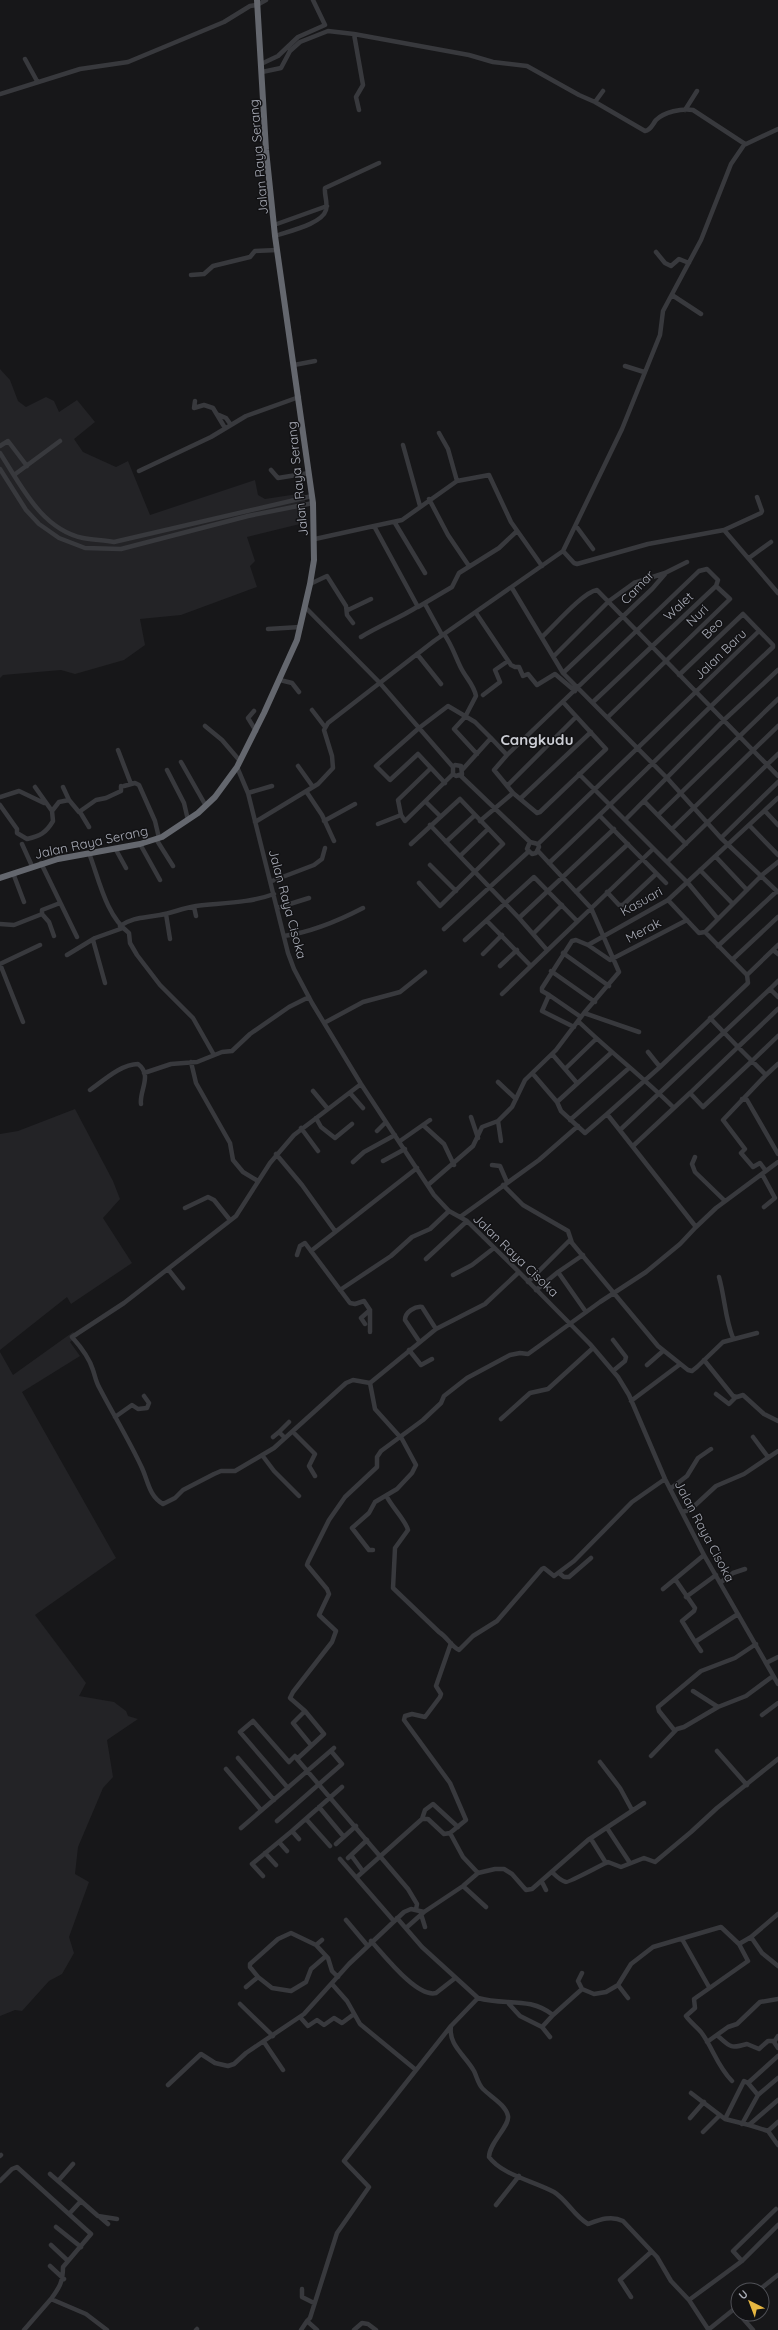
<svg xmlns="http://www.w3.org/2000/svg" width="778" height="2330" font-family="Quicksand,sans-serif">
<style>
.built{fill:#232326}
.lines{fill:none;stroke-linecap:round;stroke-linejoin:round}
.minor{stroke:#38393d;stroke-width:4.5}
.highway{stroke:#64676e;stroke-width:6}
.labels{text-anchor:middle;dominant-baseline:central;stroke-width:3;stroke-linejoin:round;paint-order:stroke}
.street-label{font-size:13px;fill:#aaadb8;stroke:#121214}
.quarter-label{font-size:15px;font-weight:bold;fill:#cbcdd4;stroke:#121214}
</style>
<rect width="100%" height="100%" fill="#171719"/>
<!-- built -->
<path class="built" d="M0,369L10,380L18,401L26,407L46,397L54,401L59,412L77,400L95,422L74,439L83,452L116,467L128,461L150,515L255,480L258,495L265,499L304,493L308,522L247,537L255,561L250,566L257,587L181,615L140,619L145,645L124,660L75,674L61,670L3,675L0,678Z
M75,1109L113,1181L120,1199L103,1218L132,1263L71,1304L67,1297L0,1350V1134L18,1131Z
M73,1332L78,1336L70,1342L80,1356L22,1392L116,1558L35,1615L86,1683L79,1696L114,1702L126,1711L128,1716L138,1719L107,1740L113,1777L103,1788L78,1847L75,1874L89,1882L69,1937L74,1953L62,1974L49,1981L22,2011L15,2010L0,2016V1352L13,1375Z"/>
<g class="lines">
<!-- minor -->
<path class="minor" d="M354,34L363,85L356,97L359,110
M25,59L37,81
M261,64L278,56L298,37L325,25L313,0
M262,72L281,68L290,51L300,42L328,31L354,34L469,55L493,62L527,66L579,95L595,102L645,131C651,130 652,125 656,120C664,112 682,108 693,110L745,144
M0,94L80,69L128,62L224,22L250,6L257,5L266,0
M595,102L603,91
M685,110L697,91
M274,225L327,206
M275,236C289,231 322,224 326,210C328,202 324,195 325,188L379,163
M656,252L665,263L671,266L679,259L689,263
M191,275L204,274L213,266L250,257L255,251L277,250
M672,295L701,314
M294,365L315,361
M625,366L644,372
M195,401L194,408L204,405L213,408L225,428
M219,415L226,418L231,425
M439,433L448,449L457,481
M403,445L420,506
M0,446L8,441L27,466
M0,453C21,485 41,529 83,538C93,540 104,540 114,542L312,496
M0,469L26,510L39,524L59,538L85,548L121,549L248,516L313,503
M271,470L278,478L309,473
M139,471L211,437L246,416L299,397
M14,475L60,441
M429,499L448,535L469,566
M395,523L425,573
M374,526L402,520L457,481L489,475L511,522L542,566
M576,526L593,549
M724,530L761,513L762,511L757,497
M315,539L374,526L418,607L452,587L459,573L499,548L517,531
M563,551L574,563L577,564L648,544L724,530L778,593
M749,558L771,542
M634,583L639,588
M310,584L327,576L346,606L347,615L353,623
M512,588L563,673L667,778L721,838L778,892
M425,604L442,635
M305,607L379,682L453,767V774L456,776L462,774L461,766L455,765L453,767
M348,610L371,599
M476,613L511,665L515,667H519L523,676L528,674L537,685L555,674L575,691
M268,629L300,627
M444,634C452,645 455,656 461,668C466,678 474,685 476,696L465,717L454,729L477,754
M543,636C554,626 583,592 597,590L778,776
M361,637C380,625 398,619 417,607
M417,654L441,684
M554,656L609,601L634,583L665,573L687,562
M563,673L652,589L665,574
M280,680L292,683L299,692
M483,695L500,682L495,670L508,661
M312,710L325,727
M254,711L248,718L256,731
M608,717L730,599L716,586
M205,726L222,740L240,761
M118,750L131,784
M507,755L494,770L513,793L537,813L540,812L606,749L563,702
M181,762L206,806
M298,766L313,787
M237,767L248,793L288,953L294,969L312,1003L361,1084L434,1195L449,1211L467,1221L519,1272L590,1344L618,1377L629,1395L665,1479L704,1555L778,1684
M431,768L398,800L401,815L405,821L453,774
M463,769L491,738L507,755L699,571L707,569L718,580L716,586L593,702
M167,770L184,803L188,820
M579,774L688,883L718,919
M460,775L530,842L538,844L539,847L536,853L532,854L527,849L530,842
M445,783L418,754L390,780L376,766L419,728L448,706L475,722L491,738
M124,786L135,783L139,785L155,821L159,838
M507,786L576,717
M35,787L52,811
M63,787L69,800
M306,791L322,815L334,841
M248,793L272,786
M0,797L19,791L44,803
M521,798L591,732
M644,801L686,844
M426,802L440,816
M0,805L17,829V833L27,839C40,836 46,833 53,821L52,811L59,802L69,800L79,812L96,800L106,798L121,791V786
M765,811L778,825
M80,812L89,827
M658,815L778,699
M600,816L666,883
M625,820L724,720L778,670
M324,821L355,804
M480,821L513,793
M255,822L318,784L333,768L332,756L324,730L328,723L434,641L563,551L622,429L660,335L663,311L701,240L731,164L744,145L778,129
M378,824L401,815
M430,825L519,918L547,950
M749,825L778,855
M672,829L778,726
M721,838L778,782
M156,839L173,866
M446,842L475,815
M22,844L32,866
M140,844L160,880
M411,844L460,799L503,844L440,906L419,883
M538,844L759,631
M115,848L126,868
M89,853C99,879 106,916 129,933L130,943L137,955L160,985L193,1018L214,1055
M460,856L488,829
M716,857L747,890
M667,862L778,754
M41,863L77,937
M549,863C625,792 697,718 773,647V645L743,614L679,675
M430,865L456,891
M700,870L733,904
M13,873L24,902
M272,881L314,865L322,859L325,848
M576,892L628,844
M607,892L619,905H623L656,874
M668,900L699,933L705,932L747,975
M194,907L196,916
M277,908L309,898
M42,914V910L60,903
M166,914L170,939
M519,918L614,829
M487,921L530,965
M0,924L14,925L42,914L49,922L54,936
M120,926C133,917 144,918 160,915C172,913 183,908 196,906C221,903 250,903 274,894
M444,929L528,852
M705,932L762,875L778,862
M533,934L562,905
M284,936C312,932 338,921 363,908
M93,940L105,983
M465,940L534,877L577,921
M588,945L610,960L687,920
M718,946L777,891
M773,950L778,954
M563,953L609,986
M483,954L502,935
M67,955L95,938L123,928
M732,960L778,917
M0,964L23,1022
M0,964L40,945
M500,966L517,950
M551,971L595,1002
M778,981L770,989L778,997
M502,994L653,849
M549,995L581,1017
M584,1013L639,1032
M710,1018L738,1047L778,1009
M578,1021C609,1051 643,1077 674,1108
M324,1023L363,1002L400,992L425,972
M574,1027L542,1011L549,995L542,991V988L572,941L576,940L588,945L668,900L778,798
M648,1052L660,1067
M552,1054L577,1083
M191,1062L196,1083L230,1143L233,1160L243,1172L258,1181
M566,1068L596,1039
M144,1073L171,1064L197,1062L222,1052L232,1051L250,1034L289,1007L309,997
M533,1074L557,1102L561,1111L585,1133L607,1114
M498,1082L516,1099
M361,1084L294,1135L270,1163L236,1216L124,1303L72,1337C81,1347 89,1357 93,1370C95,1376 96,1382 99,1387C113,1414 129,1440 142,1468C148,1481 149,1496 163,1504L175,1498L183,1490L214,1474L221,1471H235L274,1448L346,1383L353,1380L370,1383L436,1329L485,1304L519,1272
M90,1090C103,1081 121,1064 138,1064C153,1075 139,1091 141,1104
M313,1091L328,1109
M350,1093L363,1108
M690,1093L738,1047L752,1061L778,1036
M742,1099L747,1100L778,1154
M557,1102L612,1052
M471,1117L478,1138
M316,1118L321,1127L335,1138L352,1124
M570,1120L629,1068
M498,1121L501,1141
M423,1125L444,1144L454,1165
M301,1128L318,1151
M620,1130L770,989
M377,1131L386,1122
M400,1141L430,1120
M633,1146L690,1093L703,1107L752,1061L766,1075L778,1064
M276,1154L302,1185L335,1231
M695,1157L692,1164L695,1172L725,1201
M383,1161L405,1149
M353,1162L364,1152L395,1135
M492,1165L500,1166L507,1182
M766,1171L760,1163L753,1167L741,1153L745,1149L723,1120L766,1075
M762,1174L775,1198L764,1207
M428,1185L473,1146L482,1127L498,1121L512,1107L525,1080L556,1050L584,1013L619,972L591,908L538,851
M503,1185L523,1205L568,1231L572,1243
M185,1208L208,1197L214,1200L230,1220
M460,1217L539,1160L578,1126
M696,1227L716,1208L778,1162
M311,1251L417,1168
M297,1255L300,1246L305,1243L350,1303L355,1304L364,1301L370,1310V1332
M426,1259L467,1221
M168,1269L183,1288
M558,1272L586,1312
M453,1275L472,1265L494,1248
M719,1277C725,1298 725,1319 733,1338
M528,1282L569,1241L572,1243L658,1346L688,1370L692,1371L697,1367L723,1342L757,1333
M340,1290L391,1256L412,1237L430,1229L449,1211
M536,1290L558,1272L583,1255
M365,1324L361,1318L370,1310
M419,1341L405,1320C405,1312 415,1306 422,1307L436,1329
M409,1350L421,1365L432,1359
M704,1360L733,1396L737,1397L743,1395L764,1414L778,1421
M647,1365L663,1351
M613,1371L625,1361L626,1357L613,1340
M370,1383L375,1409L402,1439L416,1465L412,1473L397,1489L375,1502L369,1513L352,1528L369,1550H373
M716,1394L729,1404L736,1397
M631,1401L679,1365
M115,1417L132,1405L138,1409L147,1408L149,1403L144,1396
M501,1419L530,1393L548,1389L593,1348
M279,1432L289,1422
M293,1432L315,1454L309,1466L315,1476
M273,1437L279,1432L285,1438
M753,1437L768,1457
M262,1455L274,1471L299,1496
M670,1489L687,1476L698,1458L711,1449
M387,1497C392,1507 406,1521 408,1530L395,1548L393,1588L439,1632C447,1637 452,1647 459,1650L473,1636L497,1621L542,1569L544,1568L554,1576L574,1561L632,1502L665,1479
M682,1512L690,1510L716,1486L744,1474L778,1451
M559,1573L564,1577H569L591,1558
M675,1579L695,1608L694,1611L682,1621L695,1642
M720,1583L733,1573L745,1569
M663,1589L704,1555
M686,1597L716,1575
M451,1643L436,1686L441,1694L440,1697L425,1717L412,1714L405,1716L404,1720L450,1783L466,1820L450,1833L463,1857L478,1873
M701,1651L695,1642L738,1614
M766,1663L778,1657
M693,1691L718,1707L746,1696L773,1676
M305,1711L293,1723L311,1745
M762,1715L778,1703
M675,1731L659,1711L658,1707L701,1671L735,1658L756,1644
M717,1751L747,1785
M651,1756L677,1729L684,1727L718,1707
M238,1758L274,1800
M600,1762L620,1788L632,1810
M226,1769L261,1810
M288,1788L240,1732L253,1721L289,1762L295,1756L297,1759
M319,1807L344,1837
M306,1819L330,1846
M422,1819L425,1810L433,1804L458,1827
M277,1821L342,1764L331,1751
M241,1828L334,1748
M607,1828L630,1863
M299,1839L292,1831L342,1787
M591,1839L606,1863
M279,1842L287,1851
M336,1844L356,1826
M265,1853L276,1865
M351,1855L362,1870
M348,1858L367,1840
M340,1859L393,1920
M553,1873C556,1876 561,1881 566,1882C568,1883 601,1865 608,1862L621,1867L644,1858L655,1862L691,1832L717,1808L778,1759
M263,1876L252,1864L292,1831
M357,1877L422,1819H428L444,1834L450,1833
M542,1882L546,1890
M463,1886L486,1907
M416,1910L417,1904L408,1889L297,1759L324,1734L305,1711L290,1698L293,1692L332,1642L336,1631L319,1615L329,1594L327,1589L307,1565L308,1562L329,1520L345,1497L377,1467V1457L381,1451L423,1420L441,1403L444,1396L467,1378L510,1355L520,1353L528,1354L600,1302L646,1272L680,1244L696,1227L607,1114L660,1067L748,983L747,975L778,945
M421,1914L425,1927
M397,1918L422,1947L478,1998
M346,1920L367,1945
M406,1928L424,1912
M751,1937L762,1953L778,1966
M682,1939L709,1987
M322,1940L316,1945L328,1958L332,1971L338,1977
M371,1941C384,1955 417,1998 436,1993L454,1979
M582,1973L578,1981L582,1989
M258,1977L272,1988L291,1991L306,1982L311,1969L326,1956
M332,1984L347,2001L360,2024L416,2070
M618,1985L628,1998
M246,1987L258,1977L250,1967V1964L278,1939L291,1933L316,1945
M240,2004L273,2036
M509,2004L520,2016L542,2027
M300,2017L308,2026L317,2020L324,2025L334,2018L342,2023L354,2014
M451,2026C448,2045 465,2055 474,2071C477,2077 478,2084 483,2089C491,2097 506,2105 508,2116C510,2126 489,2143 489,2157C502,2175 534,2181 554,2192C567,2200 574,2216 588,2224C599,2220 611,2215 623,2221L657,2257L671,2281L689,2300L708,2329
M717,2035C730,2047 730,2049 747,2044L759,2049L768,2041H774
M778,2036L774,2042L778,2048
M550,2037L542,2027L553,2015
M264,2042L283,2070
M707,2042L728,2027L737,2024L760,2002L778,1999
M778,2056L748,2083L758,2095L778,2078
M732,2081C717,2066 713,2048 701,2032C696,2026 690,2022 686,2016L695,2008L694,1999L748,1961L739,1944
M168,2085L201,2054L215,2063L228,2066L234,2064L246,2053L304,2014L349,1964L404,1912L411,1909L424,1912L463,1886L478,1873L495,1869H504L512,1874L526,1890L532,1889L588,1840L644,1803
M691,2093L725,2119L749,2125L778,2100
M690,2118L704,2102
M725,2119L744,2081L748,2083
M742,2124L758,2095
M749,2125L768,2131L778,2145
M768,2131L778,2122
M703,2132L720,2115
M0,2156L1,2155
M50,2174L81,2201L69,2214
M0,2181L12,2169L17,2167L91,2234L63,2267C63,2281 60,2287 51,2299
M58,2181L73,2164
M81,2201L98,2216L117,2219
M496,2205L519,2176
M100,2217L108,2224
M56,2227L81,2247
M51,2245L67,2260
M742,2261L733,2251L776,2209
M50,2266L64,2279
M302,2289V2297L314,2303
M759,2290L778,2275
M631,2297L620,2280L651,2252
M689,2300L742,2261L778,2225
M739,2314L753,2330
M24,2330L51,2299L86,2314L107,2330
M196,2330L197,2329
M301,2330L307,2321
M317,2330L307,2321L310,2318L337,2233L369,2187L344,2161L451,2026L478,1998C505,2006 529,1996 553,2015L582,1989L594,1994L606,1992L618,1985L631,1964L653,1947L721,1927L739,1944L751,1937L778,1914
M354,2330L362,2323L368,2324L376,2330
M708,2330L738,2306"/>
<!-- highway -->
<path class="highway" d="M0,878L58,859L140,844L162,837L198,813L215,797L237,767L264,713L297,640L310,584L314,560L313,503L275,236L266,150L257,0"/>
</g>
<g class="labels">
<!-- street labels -->
<g class="street-label">
<text transform="translate(258 157) rotate(-95)">Jalan Raya Serang</text>
<text transform="translate(297 479) rotate(-96)">Jalan Raya Serang</text>
<text transform="translate(637 587) rotate(-46)">Camar</text>
<text transform="translate(678 606) rotate(-43)">Walet</text>
<text transform="translate(697 615) rotate(-44)">Nuri</text>
<text transform="translate(712 628) rotate(-44)">Beo</text>
<text transform="translate(720 654) rotate(-44)">Jalan Baru</text>
<text transform="translate(91 842) rotate(-12)">Jalan Raya Serang</text>
<text transform="translate(641 901) rotate(-29)">Kasuari</text>
<text transform="translate(288 904) rotate(75)">Jalan Raya Cisoka</text>
<text transform="translate(643 930) rotate(-28)">Merak</text>
<text transform="translate(516 1255) rotate(44)">Jalan Raya Cisoka</text>
<text transform="translate(705 1531) rotate(62)">Jalan Raya Cisoka</text>
</g>
<!-- quarter labels -->
<g class="quarter-label">
<text x="537" y="739">Cangkudu</text>
</g>
</g>
<!-- north arrow -->
<g transform="translate(750 2302) rotate(318)"><circle r="19" fill="#121214" stroke="#4f5056"/>
<path d="M0-3L7 15L0 10L-7 15Z" fill="#e7b741"/>
<text y="-6" font-size="11" font-weight="bold" text-anchor="middle" fill="#aaadb8">U</text>
</g>
</svg>
